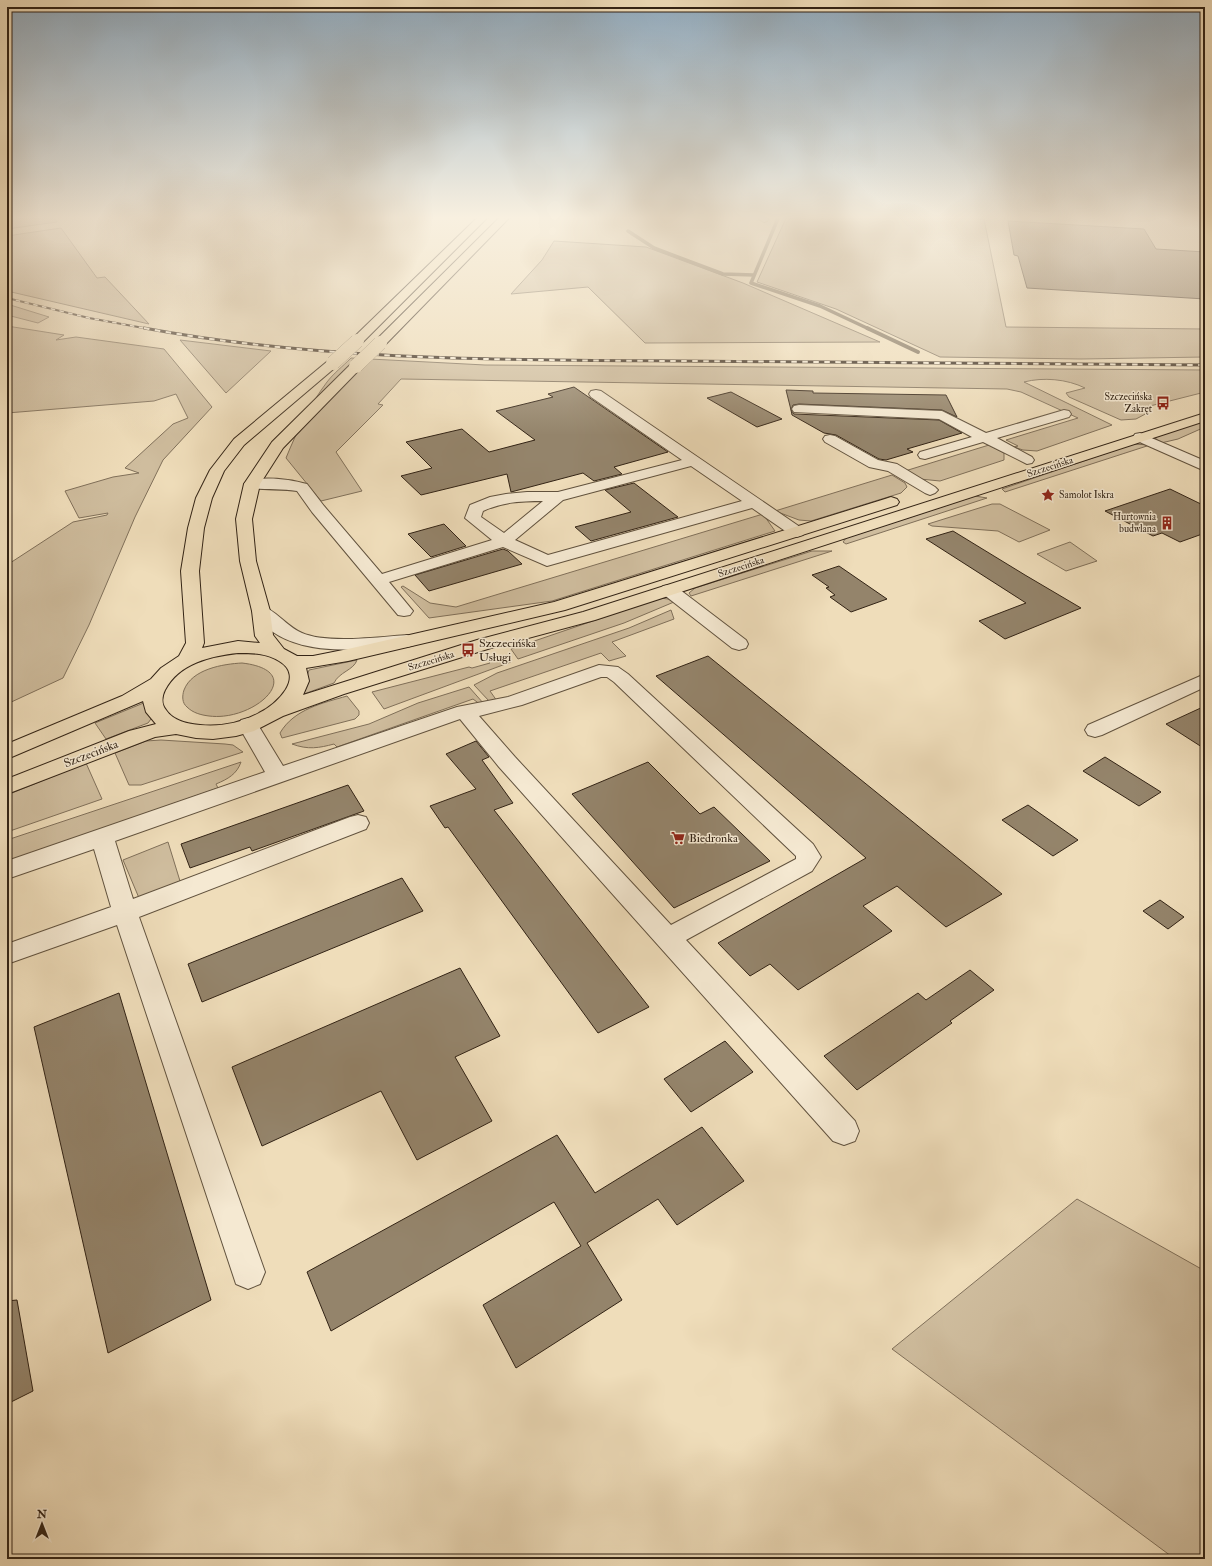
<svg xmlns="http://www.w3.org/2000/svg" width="1212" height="1566" font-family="'IM FELL Double Pica',serif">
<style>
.green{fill:#cfbd9e;stroke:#80705a}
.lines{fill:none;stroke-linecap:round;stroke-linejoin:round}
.stream-far1{stroke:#7d6d56;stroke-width:3.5}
.stream{stroke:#7d6d56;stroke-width:4}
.building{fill:#94846b;stroke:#322315}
.minor-casing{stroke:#61523e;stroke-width:2}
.major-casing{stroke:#322315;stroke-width:2}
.minor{fill:#f5e9d2;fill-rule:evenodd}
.major{fill:#efddba;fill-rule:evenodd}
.rail-far1-casing{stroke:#322315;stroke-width:2}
.rail-casing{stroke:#322315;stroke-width:3}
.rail-far1{stroke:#f5e9d2;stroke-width:1.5;stroke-dasharray:4.5;stroke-linecap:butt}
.rail{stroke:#f5e9d2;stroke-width:2;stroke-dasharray:5.5;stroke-linecap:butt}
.major-bridge-casing{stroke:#322315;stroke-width:14;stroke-linecap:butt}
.major-bridge{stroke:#efddba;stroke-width:14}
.labels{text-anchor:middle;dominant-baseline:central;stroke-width:3;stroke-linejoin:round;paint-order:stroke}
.far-poi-label{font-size:10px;fill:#322315;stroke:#f5e9d2;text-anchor:end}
.far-street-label{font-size:10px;fill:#322315;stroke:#f5e9d2}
.poi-label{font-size:12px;fill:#322315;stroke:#f5e9d2;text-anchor:start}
.street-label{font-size:12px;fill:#322315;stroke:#f5e9d2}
</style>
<rect width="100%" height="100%" fill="#efddba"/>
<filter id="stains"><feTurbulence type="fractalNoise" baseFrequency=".005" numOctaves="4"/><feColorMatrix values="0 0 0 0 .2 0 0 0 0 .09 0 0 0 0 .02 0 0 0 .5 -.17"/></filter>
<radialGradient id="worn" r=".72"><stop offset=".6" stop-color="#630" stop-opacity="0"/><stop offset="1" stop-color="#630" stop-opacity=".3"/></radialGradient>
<!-- green -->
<path class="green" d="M7,216H52L57,222L7,229Z
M787,216H936L984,219L1006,327L1205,329V357L1081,359L940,357L836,309L757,282Z
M61,228L97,278L105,277L149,324L7,291V236Z
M554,241L646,247L743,283L880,342L645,343L588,287L511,294L542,260Z
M7,304L49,317L38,323L7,315Z
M7,326L64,335L56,340L76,337L164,349L212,407L163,460L135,517L89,625L63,678L7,704V565L73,522L107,515L108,513L79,518L65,491L113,477L139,473L125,468L173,424L188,418L176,394L154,401L7,413Z
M180,340L271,351L226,393Z
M351,358L485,365L1205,370V392L1146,407L1151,411L1136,419L1121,420L1069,397L1066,393L1085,388C1067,379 1043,377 1024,382L1112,425L1037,451L1023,450L1014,447L1018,446L1006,440L1078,418L1021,392L1007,389L401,379L378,404L383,405L336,452L362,491L321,501L286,458C297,431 309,406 327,382C333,374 343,366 351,358Z
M1205,419V427L1178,439L1161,443L1154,437Z
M1133,444L1150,445L1005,492L1002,489Z
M989,445L1004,453V460L940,481L920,479L905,471Z
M892,475L905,483L907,487L901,493L811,521L799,520L775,511Z
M975,496L987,498L846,544L843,542L846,538Z
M992,504H1000L1050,530L1019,542L998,531L932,526L928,524Z
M763,514L775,531L552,601L429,618L401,587L403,586L430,603L456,607Z
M1070,542L1097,561L1066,571L1037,554Z
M812,551H832L691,596L689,593L695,588Z
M660,598L668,599L674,602L624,623L518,659L511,649Z
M671,610L674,619L612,642L626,656L609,661L601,653L490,691L497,701L490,702L474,685L497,673L629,628Z
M505,656L511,662L384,709L372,692L469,667L472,668L490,663L488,660Z
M357,660C354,670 339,672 334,683L304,694L302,692L309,670Z
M242,663C310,671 255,722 209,716C201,715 193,713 187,707C182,703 182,696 184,690C192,669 223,664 242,663Z
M469,687L484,704L481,705L473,699L337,747L334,744C319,748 308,750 292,744L369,724L418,703Z
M347,696L359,711V715L355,719L282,738L280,733C294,709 323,703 347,696Z
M146,702L151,719L148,723L106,739L95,723Z
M161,740L225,744L233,745L243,752L141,785H129L115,753L146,741Z
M241,762C237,774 228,779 216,784L218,788L7,862V840Z
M86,763L102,799L7,832V795Z
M168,842L180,881L139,898L123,860Z
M1077,1199L1205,1271V1559H1175L892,1349Z"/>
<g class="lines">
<!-- stream-far1 -->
<path class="stream-far1" d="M779,216L751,283L820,306L869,329
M628,231L654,248L723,274L754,275"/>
<!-- stream -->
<path class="stream" d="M867,328L918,352"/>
</g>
<!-- building -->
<path class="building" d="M1008,221L1144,229L1156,249L1205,252V299L1027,288L1018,256L1014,255Z
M574,387L668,452L614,467L622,474L594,481L583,473L511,492L507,474L421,495L401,476L432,468L406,442L462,429L489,452L535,440L496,411L553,397L548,394Z
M786,390L813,391V393L946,395L957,417L942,410L799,404L793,405L791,410Z
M731,392L782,419L757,427L707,398Z
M791,410L794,414L939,420L962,433L907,449L913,452L886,460L879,459L836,435L824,433L792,415Z
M634,483L678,517L591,541L575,527L631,512L605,490Z
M1170,489L1205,506V533L1180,542L1162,533L1153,536L1105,511Z
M444,524L466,546L431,557L408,534Z
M953,531L1025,575L1081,608L1005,639L979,621L1026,603L926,539Z
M503,549L508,551L522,564L429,591L415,575Z
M839,566L887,599L851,612L830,597L835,595L826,588L829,587L812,575Z
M708,656L1002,894L946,927L897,886L863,906L892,931L798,990L770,964L750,976L718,943L866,858L656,676Z
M1205,706V749L1166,724Z
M476,741L489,757L482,760L513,803L494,810L649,1007L598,1033L448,827L445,828L430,806L476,789L446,754Z
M1105,757L1161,792L1139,806L1083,771Z
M648,762L700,814L714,807L770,861L674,908L572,794Z
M348,785L364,811L252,851L250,847L190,868L181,844Z
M1028,805L1078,840L1053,856L1002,820Z
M402,878L423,911L202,1002L188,964Z
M1160,900L1184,917L1168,929L1143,911Z
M460,968L500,1036L455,1057L492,1121L417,1160L381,1091L262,1146L232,1067Z
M970,970L994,990L950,1021L952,1023L857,1090L824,1056L918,993L926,1000Z
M119,993L211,1300L108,1353L34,1027Z
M725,1041L753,1072L691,1112L664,1079Z
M702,1127L744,1181L677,1225L658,1199L587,1243L622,1300L516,1368L483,1305L581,1246L554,1202L331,1331L307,1272L557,1135L595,1193Z
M17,1300L33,1391L7,1404V1301Z"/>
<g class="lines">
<!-- minor casing -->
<g class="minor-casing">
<path id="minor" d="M760,216H770L767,221L764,222L759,219Z
M596,390L601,391L803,529L805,532L803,535L797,537L791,535L752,508L547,566L503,547L389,582L413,611L410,615L404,616L398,615L312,512L297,491C280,488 263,491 247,487L244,484L247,481C265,476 289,479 307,484L324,506L382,574L492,540L465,518L470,505L490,497L506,494L527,492H558L682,460L591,397L589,394L591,391ZM691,466L742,501L548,555L515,540L563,500ZM543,501L504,533L481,517L483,511C502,502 522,501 543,501Z
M799,405L942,411L986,433L1064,410L1069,411L1071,414L1069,417L997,438L1032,457L1034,460L1032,463L1027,464L983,442L925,459L920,458L918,455L920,452L972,437L939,419L794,412L792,409L794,406Z
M1140,433L1205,461V471L1135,440L1133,437L1135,434Z
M830,435L835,436L878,460L897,464L935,487L938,490L935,493L930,495L925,493L888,471L869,467L825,442L823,439L825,436Z
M669,585L675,586L746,640L748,644L746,648L739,650L732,648L663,594L660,590L663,586Z
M261,606C275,609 286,626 302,633C327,644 379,637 407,635L414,637L416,641L414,645L407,647C355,649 286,661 252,611L255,607Z
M599,665L618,667L628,674L813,844L821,857L812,871L686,940L855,1121L859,1131L855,1141L844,1145L833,1141L499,767L460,719L115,841L133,899L350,817L358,815L366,817L369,823L366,829L139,917L265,1272L260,1284L248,1289L236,1284L117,925L7,964V944L111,907L94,849L7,879V861L265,772L238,725L241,720L248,718L255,720L283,766L457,707L508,697ZM601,677H607L614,682L796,856V859L671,925L515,757L479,716L522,705Z
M1205,674V687L1102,735L1095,737L1088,735L1085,730L1088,725Z"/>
</g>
<!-- major casing -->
<g class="major-casing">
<path id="major" d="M479,216H489L361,344H353L351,341L353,338Z
M501,216H511L384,346H376L374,343L376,340Z
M333,359L337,360L339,363L337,366L244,445L224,471L212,498L204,528L199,571L204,643L202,648L238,641L260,643L255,636L252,611L240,561L236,519L244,484L272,442L352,363H360L362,366L360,369L283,448L260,484L252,519L256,561L270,611L273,635L284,649L297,656H313L348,649L554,602L885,499L891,497L897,499L899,502L897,505L565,610L348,661L306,668L309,681L303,695L477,640L583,612L1205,413V421L595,620L491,648L344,694L283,716L254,731L236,736L213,739L196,738L176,734L155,737L7,794V779L129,731L156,724L146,712L143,701L7,759V744L122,696L151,679L161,668L179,656L186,643L181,571L188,528L196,498L210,470L234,439L329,360ZM238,653C252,653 267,653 279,661C306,677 276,705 259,713C241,723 221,727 200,725C188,724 173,721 166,710C161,704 162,696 165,690C179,663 211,656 238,653Z"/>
</g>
<!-- minor -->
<use href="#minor" class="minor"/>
<!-- major -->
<use href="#major" class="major"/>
<!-- rail-far1 casing -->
<g class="rail-far1-casing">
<path id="rail-far1" d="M7,298L89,318L149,329"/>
</g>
<!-- rail casing -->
<g class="rail-casing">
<path id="rail" d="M144,328C321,361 502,360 681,361C856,362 1030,364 1205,365"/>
</g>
<!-- rail-far1 -->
<use href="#rail-far1" class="rail-far1"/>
<!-- rail -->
<use href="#rail" class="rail"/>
<!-- major-bridge casing -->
<g class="major-bridge-casing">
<path id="major-bridge" d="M333,363L357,341
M356,366L380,343"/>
</g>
<!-- major-bridge -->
<use href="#major-bridge" class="major-bridge"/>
</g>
<!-- sky -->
<linearGradient id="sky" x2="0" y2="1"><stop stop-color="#91abbf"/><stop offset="0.5" stop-color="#f8f0e0"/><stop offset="1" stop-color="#f8f0e0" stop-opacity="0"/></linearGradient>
<rect width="1212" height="435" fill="url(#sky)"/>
<!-- icons -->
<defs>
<g id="bus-bare" transform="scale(1.08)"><path d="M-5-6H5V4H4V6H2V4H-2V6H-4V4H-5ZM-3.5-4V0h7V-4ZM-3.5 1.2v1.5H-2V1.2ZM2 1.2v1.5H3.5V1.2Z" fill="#8f2418" stroke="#f5e9d2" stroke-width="2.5" paint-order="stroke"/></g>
<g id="sight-bare" transform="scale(1.08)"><path d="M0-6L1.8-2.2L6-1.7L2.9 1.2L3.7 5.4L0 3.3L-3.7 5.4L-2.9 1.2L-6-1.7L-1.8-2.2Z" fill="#8f2418" stroke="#f5e9d2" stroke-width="2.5" paint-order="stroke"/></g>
<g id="building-bare" transform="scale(1.08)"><path d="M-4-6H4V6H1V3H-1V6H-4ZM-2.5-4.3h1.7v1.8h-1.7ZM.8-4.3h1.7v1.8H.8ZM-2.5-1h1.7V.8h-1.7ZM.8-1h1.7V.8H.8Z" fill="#8f2418" stroke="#f5e9d2" stroke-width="2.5" paint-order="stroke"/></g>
<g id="supermarket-bare" transform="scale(1.08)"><path d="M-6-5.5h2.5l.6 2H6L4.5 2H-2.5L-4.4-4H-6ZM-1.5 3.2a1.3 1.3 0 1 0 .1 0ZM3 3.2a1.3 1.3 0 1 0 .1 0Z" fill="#8f2418" stroke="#f5e9d2" stroke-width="2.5" paint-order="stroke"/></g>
</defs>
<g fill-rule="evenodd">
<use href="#bus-bare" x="1163" y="403"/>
<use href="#sight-bare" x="1048" y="495"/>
<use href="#building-bare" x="1167" y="523"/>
<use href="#bus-bare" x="468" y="650"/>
<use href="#supermarket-bare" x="678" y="838"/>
</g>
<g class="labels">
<!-- far-poi labels -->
<g class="far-poi-label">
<text x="1152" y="397">Szczecińska<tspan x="1152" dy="12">Zakręt</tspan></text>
<text x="1059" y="495" text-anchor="start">Samolot Iskra</text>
<text x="1156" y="517">Hurtownia<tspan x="1156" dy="12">budwlana</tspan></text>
</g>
<!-- far-street labels -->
<g class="far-street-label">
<text transform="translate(1050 467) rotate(-18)">Szczecińska</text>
<text transform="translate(741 567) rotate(-18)">Szczecińska</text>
<text transform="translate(431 661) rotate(-17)">Szczecińska</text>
</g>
<!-- poi labels -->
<g class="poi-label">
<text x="479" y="643">Szczecińska<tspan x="479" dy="14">Usługi</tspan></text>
<text x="689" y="838">Biedronka</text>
</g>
<!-- street labels -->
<g class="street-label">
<text transform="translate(91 754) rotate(-21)">Szczecińska</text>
</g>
</g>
<!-- margin -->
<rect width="1212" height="1566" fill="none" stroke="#efddba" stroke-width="24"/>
<rect x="8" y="8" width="1196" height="1550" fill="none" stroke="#322315" stroke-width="2"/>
<rect x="12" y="12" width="1188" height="1542" fill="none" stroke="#322315"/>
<!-- north arrow -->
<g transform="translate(42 1524)" stroke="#f5e9d2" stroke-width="3" paint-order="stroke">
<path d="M0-3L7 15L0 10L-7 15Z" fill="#322315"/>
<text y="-6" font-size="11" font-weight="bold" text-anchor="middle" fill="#322315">N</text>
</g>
<rect width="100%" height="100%" filter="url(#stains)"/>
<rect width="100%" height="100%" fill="url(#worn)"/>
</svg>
